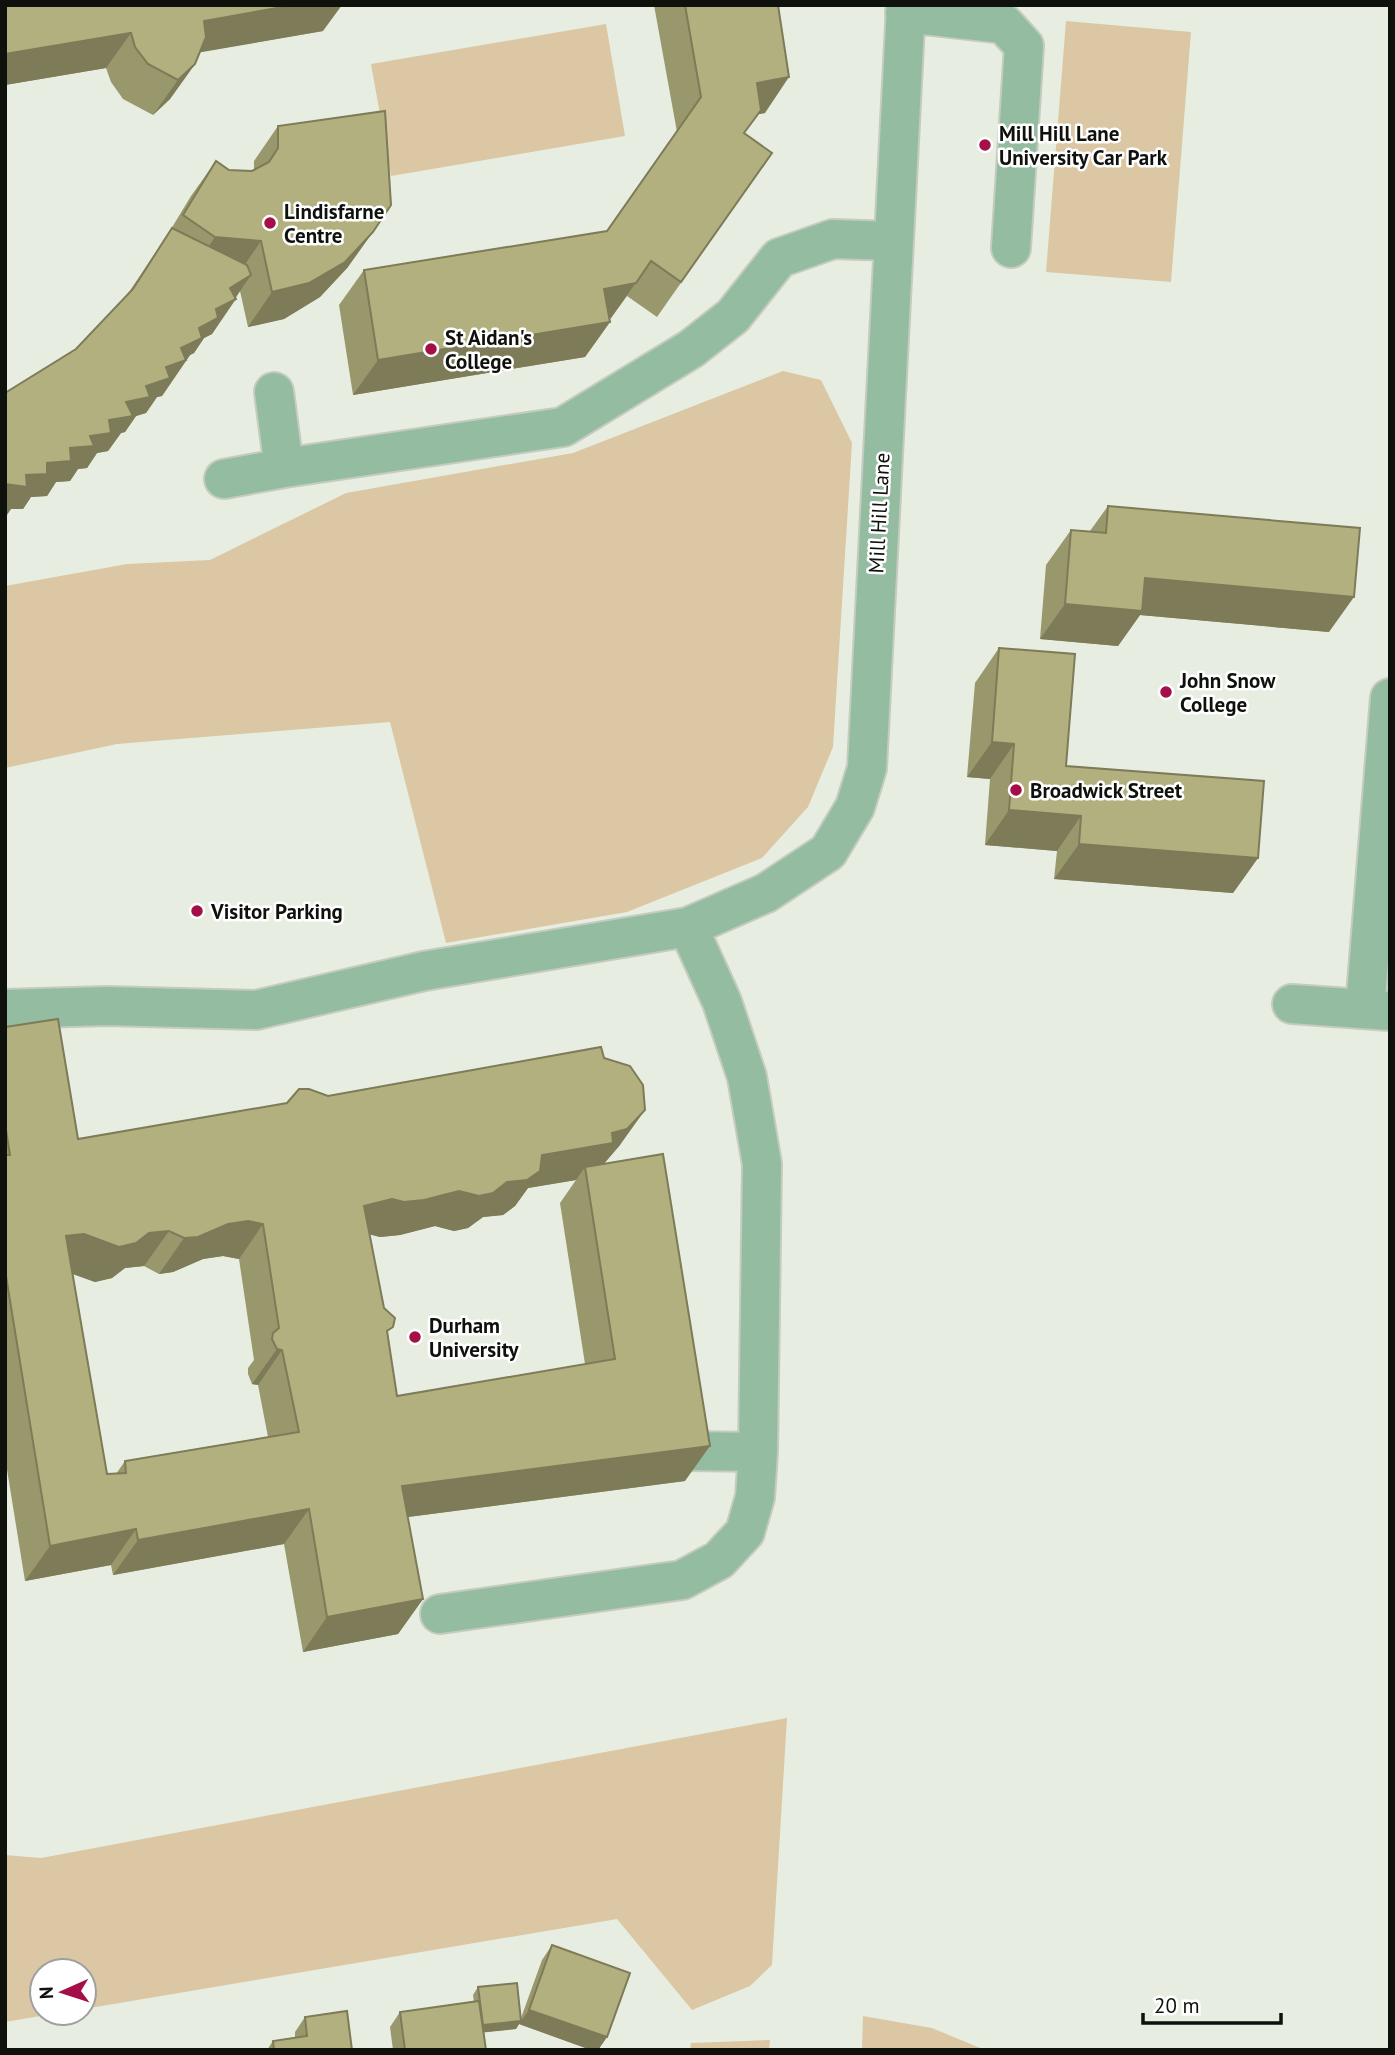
<svg xmlns="http://www.w3.org/2000/svg" width="1395" height="2055" font-family="'PT Sans',sans-serif">
<style>
.green{fill:#dbc7a4}
.lines{fill:none;stroke-linecap:round;stroke-linejoin:round}
.minor-casing{stroke:#c4cbbf;stroke-width:42}
.minor{stroke:#94bca1;stroke-width:38}
.wall{fill:#99976c;fill-rule:evenodd}
.shaded-wall{fill:#7d7b58}
.building{fill:#b2b07e;stroke:#7d7b58;stroke-width:2;fill-rule:evenodd}
.poi-dot{fill:#a50f48;stroke:#fff;stroke-width:2.5}
.labels{text-anchor:middle;dominant-baseline:central;stroke-width:5;stroke-linejoin:round;paint-order:stroke}
.poi-label{font-size:21px;font-weight:bold;fill:#0f110d;stroke:#fff;text-anchor:start}
.street-label{font-size:21px;fill:#0f110d;stroke:#fff}
</style>
<rect width="100%" height="100%" fill="#e7eee1"/>
<!-- green -->
<path class="green" d="M1066,21L1191,32L1171,282L1046,272Z
M606,24L625,136L391,176L371,64Z
M783,371L821,380L852,443L833,747L808,807L762,858L627,912L446,943L390,722L117,744L5,768V586L127,564L210,560L346,493L573,453Z
M787,1718L772,1965L750,1986L692,2010L617,1919L84,2009V1971H42V2013H58L5,2022V1855L41,1858Z
M863,2016L932,2028L985,2050H862Z
M770,2040L769,2050H690L691,2043Z"/>
<g class="lines">
<!-- minor casing -->
<g class="minor-casing">
<path id="minor" d="M905,13L1004,24L1024,46L1011,248
M274,392L284,468L563,427L691,349L733,316L779,258L833,239L893,241
M224,479L284,468
M1292,1004L1390,1011
M5,1009L107,1006L256,1010L424,971L688,927L766,893L828,852L855,807L867,768L906,5
M1365,1009L1390,698
M687,1451L758,1452
M440,1614L682,1580L719,1560L745,1532L755,1497L758,1452L762,1164L747,1077L722,1002L688,927"/>
</g>
<!-- minor -->
<use href="#minor" class="minor"/>
</g>
<!-- wall -->
<path class="wall" d="M5,5L323,31L199,52L195,64L170,99L153,115L123,99L111,82L106,68L5,85Z
M654,5H778L765,113L758,114L744,133L772,153L657,317L627,296L611,318L609,319L610,322L585,357L353,395L339,305L364,270L607,231L677,132Z
M278,126L348,267L320,297L284,319L248,327L240,291L212,334L204,338L194,353L190,355L162,396L157,397L146,413L136,416L125,432L121,433L108,451L97,453L87,468L78,469L70,481L56,482L47,496L31,497L23,509H11L76,349L127,295L168,234L191,196L216,161L229,170H254V161Z
M1108,506L1329,632L1140,615L1118,646L1040,639L1046,565L1071,530L1090,531Z
M999,648L1066,766L1258,858L1233,893L1054,879L1057,851L985,845L990,779L967,777L975,683Z
M5,1027L78,1139L328,1096L620,1145L603,1164L685,1481L408,1517L423,1599L398,1634L303,1652L284,1544L113,1575L111,1565L25,1581L5,1457ZM576,1180L560,1203L585,1364L397,1396L388,1334L369,1234L380,1237L400,1235L435,1226L454,1231L468,1228L483,1217L503,1215L515,1206L528,1188ZM223,1256L239,1259L254,1360L248,1368V1374L252,1384L258,1385L268,1437L125,1461L116,1474H107L73,1274L95,1282L112,1278L125,1268L144,1266L159,1274L173,1272L203,1259Z
M552,1945L607,2037L598,2050H591L519,2024L516,2029L484,2032L486,2050H393L390,2027L400,2012L474,2002L473,1995L478,1987L521,2018L542,1960Z
M305,2017L352,2050H267L273,2041L295,2038V2032Z"/>
<!-- shaded-wall -->
<path class="shaded-wall" d="M294,5H342L323,31L179,56L204,21Z
M131,33L106,68L5,85V54Z
M195,64L170,99L153,115L178,80Z
M789,77L765,113L733,118L757,83Z
M373,232L348,267L320,297L284,319L248,327L272,292Z
M215,237L261,241L237,276L191,273Z
M651,261L611,318L580,324L604,289Z
M251,275L234,300L236,299L212,334L204,338L194,353L190,355L162,396L157,397L146,413L136,416L125,432L121,433L108,451L97,453L87,468L78,469L70,481L56,482L47,496L31,497L23,509H11L5,518V484L26,475L70,448L90,436L109,420L126,402L146,386L181,348L230,288Z
M610,322L585,357L353,395L378,360Z
M1145,578L1354,597L1329,632L1140,615L1118,646L1040,639L1065,604Z
M992,742L1014,744L990,779L967,777Z
M1009,810L1081,816L1057,851L985,845Z
M1079,844L1258,858L1233,893L1054,879Z
M645,1110L620,1145L603,1165L585,1167L576,1180L528,1188L515,1206L503,1215L483,1217L468,1228L454,1231L435,1226L400,1235L380,1237L368,1234L364,1206L392,1199L459,1191L542,1155L612,1133Z
M248,1221L263,1224L239,1259L223,1256L203,1259L173,1272L159,1274L184,1238L228,1224Z
M169,1231L144,1266L125,1268L112,1278L95,1282L59,1269L66,1236L84,1234L149,1233Z
M277,1349L282,1350L258,1385L252,1384Z
M710,1446L685,1481L377,1521L402,1486Z
M309,1509L284,1544L113,1575L138,1540Z
M136,1529L111,1565L25,1581L50,1546Z
M423,1599L398,1634L303,1652L327,1617Z
M529,2010L607,2037L598,2050H591L519,2024L516,2029L478,2033L483,2025L521,2021Z"/>
<!-- building -->
<path class="building" d="M5,5H294L204,21L206,37L195,64L178,80L148,64L135,47L131,33L5,54Z
M685,5H778L789,77L757,83L761,110L744,133L772,153L681,282L651,261L636,283L604,289L610,322L378,360L364,270L607,231L701,97Z
M385,111L391,205L373,232L345,262L309,283L272,292L261,241L215,237L183,215L216,161L229,170L252,171L269,162L278,148V126Z
M172,228L247,265L251,275L230,288L236,299L216,309L218,318L199,328L202,338L181,348L186,360L166,367L170,378L146,386L150,397L126,402L133,416L109,420L111,433L90,436L94,446L70,448L71,461L47,463V474L26,475L27,487L5,484V393L76,349L133,289Z
M1108,506L1360,528L1354,597L1145,578L1142,611L1065,604L1071,530L1106,533Z
M999,648L1075,654L1066,766L1264,781L1258,858L1079,844L1081,816L1009,810L1014,744L992,742Z
M58,1019L78,1139L287,1103L299,1089H309L328,1096L601,1047L604,1058L630,1066L643,1085L645,1110L627,1129L612,1133L613,1143L542,1155L540,1171L527,1180L507,1182L493,1193L479,1196L459,1191L424,1200L404,1202L392,1199L364,1206L384,1308L395,1318L393,1327L387,1331L397,1396L615,1359L585,1167L663,1154L710,1446L402,1486L423,1599L327,1617L309,1509L138,1540L136,1529L50,1546L5,1270V1155H10L5,1124V1027ZM248,1221L263,1224L279,1328L273,1333L272,1339L277,1349L282,1350L299,1432L125,1461L126,1473L107,1474L66,1236L84,1234L119,1247L136,1243L149,1233L169,1231L184,1238L198,1237L228,1224Z
M552,1945L630,1973L607,2037L529,2010Z
M517,1983L521,2021L483,2025L478,1987Z
M479,2001L486,2050H405L400,2012Z
M347,2011L352,2050H274L273,2041L307,2036L305,2017Z"/>
<!-- markers -->
<g class="poi-dot">
<circle cx="985" cy="145" r="7"/>
<circle cx="270" cy="223" r="7"/>
<circle cx="431" cy="349" r="7"/>
<circle cx="1166" cy="692" r="7"/>
<circle cx="1016" cy="790" r="7"/>
<circle cx="197" cy="911" r="7"/>
<circle cx="415" cy="1337" r="7"/>
</g>
<g class="labels">
<!-- poi labels -->
<g class="poi-label">
<text x="999" y="133">Mill Hill Lane<tspan x="999" dy="24">University Car Park</tspan></text>
<text x="284" y="211">Lindisfarne<tspan x="284" dy="24">Centre</tspan></text>
<text x="445" y="337">St Aidan's<tspan x="445" dy="24">College</tspan></text>
<text x="1180" y="680">John Snow<tspan x="1180" dy="24">College</tspan></text>
<text x="1030" y="790">Broadwick Street</text>
<text x="211" y="911">Visitor Parking</text>
<text x="429" y="1325">Durham<tspan x="429" dy="24">University</tspan></text>
</g>
<!-- street labels -->
<g class="street-label">
<text transform="translate(879 513) rotate(-87)">Mill Hill Lane</text>
</g>
</g>
<!-- border -->
<rect width="1395" height="2055" fill="none" stroke="#0f110d" stroke-width="14"/>
<!-- north arrow -->
<g transform="translate(63 1992) rotate(267)"><circle r="33" fill="#ffffff" stroke="#9fa09e" stroke-width="2"/>
<path d="M0-5L12 26L0 18L-12 26Z" fill="#a50f48"/>
<text y="-10" font-size="19" font-weight="bold" text-anchor="middle" fill="#0f110d">N</text>
</g>
<!-- scale -->
<path d="M1143 2013v10h138v-10" fill="none" stroke="#0f110d" stroke-width="3.5"/>
<text x="1154" y="2013" font-size="21" fill="#0f110d" stroke="#ffffff" stroke-width="5" paint-order="stroke">20 m</text>
</svg>
